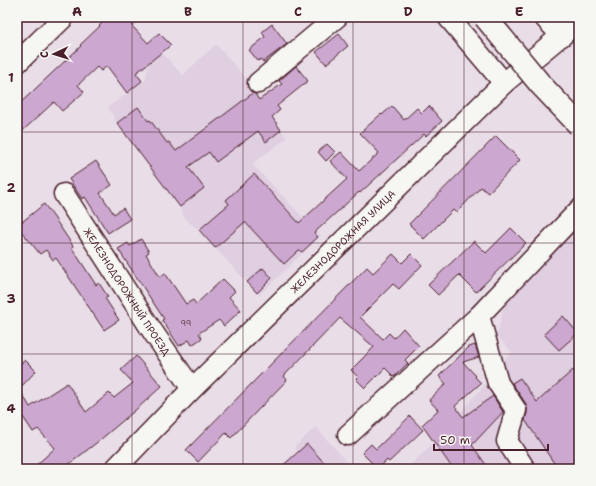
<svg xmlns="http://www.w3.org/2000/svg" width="596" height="486" font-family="'Shantell Sans',sans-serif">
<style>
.built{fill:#e0cee1}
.building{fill:#cca7d0;stroke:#4a1f2b}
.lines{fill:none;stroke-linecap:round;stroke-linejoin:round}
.minor-casing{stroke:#4a1f2b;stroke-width:23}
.minor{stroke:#f6f6f2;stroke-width:20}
.major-bridge-casing{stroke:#4a1f2b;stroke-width:25;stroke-linecap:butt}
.major-bridge{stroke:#f6f6f2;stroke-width:22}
.grid{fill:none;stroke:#4a1f2b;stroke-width:1;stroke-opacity:0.55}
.labels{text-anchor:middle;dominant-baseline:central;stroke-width:3.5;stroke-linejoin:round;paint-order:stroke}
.number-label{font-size:8px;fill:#6a4154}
.street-label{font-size:10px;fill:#4a1f2b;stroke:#f6f6f2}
.neatline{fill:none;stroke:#4a1f2b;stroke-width:1.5}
.grid-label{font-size:13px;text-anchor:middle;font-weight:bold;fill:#4a1f2b}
</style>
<rect width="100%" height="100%" fill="#e9dee8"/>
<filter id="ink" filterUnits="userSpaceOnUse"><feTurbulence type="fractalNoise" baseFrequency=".025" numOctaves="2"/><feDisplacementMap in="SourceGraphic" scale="8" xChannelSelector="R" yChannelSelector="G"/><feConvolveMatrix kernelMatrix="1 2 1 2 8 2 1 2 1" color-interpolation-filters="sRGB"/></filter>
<g filter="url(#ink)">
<!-- built -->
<path class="built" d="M216,44L251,84L254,93L287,138L252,164L321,236L259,295L215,248L199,230L191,224L184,217L180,207L117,123L108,107L145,81L149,63L159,50L183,75Z
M579,224V469H406L429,447L482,388L504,360L512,352L497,336L504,303Z
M316,427L353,469H279L298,452L294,447Z"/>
<!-- building -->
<path class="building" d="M108,17H142L132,26L148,43L159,33L171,45L136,73L142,81L127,93L107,66L101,71L97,67L78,85L84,92L62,111L54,102L17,136V106L81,46L80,45L100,26H99Z
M272,24L287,44L263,62L261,59L258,61L249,50L265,37L262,32Z
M339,34L348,46L326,64L316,52Z
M296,66L308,81L277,106L280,110L272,117L281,130L266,142L258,131L216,162L209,152L188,167L204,188L180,207L117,123L138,107L148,121L150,120L167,143L169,142L176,151L253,93L255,94L259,100L282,84L279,81Z
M392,106L404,120L417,108L422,113L429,106L442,121L426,136L424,134L360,193L359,192L314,233L318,237L302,252L299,250L284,264L245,222L215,248L199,230L229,204L226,200L254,174L299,223L347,179L330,161L341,152L359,171L379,153L360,133L381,114L382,115Z
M496,136L520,160L488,193L481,187L456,213L453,210L424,239L409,224Z
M327,144L335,152L326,161L318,152Z
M96,161L112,185L100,193L114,214L123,208L130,219L108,233L85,197L82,199L69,179Z
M44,204L53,216L73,246L72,248L96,285L99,283L108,297L105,298L119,320L104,330L56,258L53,260L46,250L40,254L17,226Z
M511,228L526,243L476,292L459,275L438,295L428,285L474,241L486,253Z
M141,239L149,252L146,254L160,277L165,273L186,304L193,300L196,304L223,279L235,291L229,297L241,310L224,326L219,320L199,333L202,338L192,345L189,340L179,346L162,320L164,319L118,249L128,243L130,246Z
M393,254L402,263L411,254L422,265L399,289L393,284L360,317L383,339L389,333L394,338L403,328L419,346L405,360L408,363L394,377L385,368L365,388L356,379L358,377L351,370L374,347L340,318L284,376L287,380L258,410L231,438L226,433L198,462L186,450L367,267L373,273Z
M263,268L272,278L257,293L247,282Z
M563,316L578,333L559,350L544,334Z
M475,345L479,357L463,362L476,376L475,377L481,383L455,406L463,417L493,396L503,412L472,445L489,469H453L422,425L438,410L429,400L446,384L439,376L469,347Z
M136,356L162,386L139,407L100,440L63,469H32L55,448L38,429L33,432L17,408V367L25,360L36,371L19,389L30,407L67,383L86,412L109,393L114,398L133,383L121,370Z
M573,370L579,377V469H558L525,420L527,413V408L526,404L512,383L520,378L537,402Z
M410,416L423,430L389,462L387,460L378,469L362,453L371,444L376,449Z
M307,444L330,469H279L298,452Z"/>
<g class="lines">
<!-- minor casing -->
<g class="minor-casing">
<g id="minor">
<path d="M448,17L504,83"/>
<path d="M544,17L562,36"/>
<path d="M17,63L64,17"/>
<path d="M258,83L337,17"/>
<path id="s1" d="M64,194L153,332L192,389"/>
<path d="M479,316L498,383L516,410L507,441L525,469"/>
<path d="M348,435L479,316L579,210"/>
<path id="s2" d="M115,469L192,389L504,83L579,21"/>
</g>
</g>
<!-- minor -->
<use href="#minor" class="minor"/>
<!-- major-bridge casing -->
<g class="major-bridge-casing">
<path id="major-bridge" d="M485,17L541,85L579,125"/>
</g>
<!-- major-bridge -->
<use href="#major-bridge" class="major-bridge"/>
</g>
</g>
<!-- grid -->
<path class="grid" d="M132,17V469M243,17V469M353,17V469M464,17V469M17,132H579M17,243H579M17,354H579"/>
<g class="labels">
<!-- number labels -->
<g class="number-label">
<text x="186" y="323">99</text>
</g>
<!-- street labels -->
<g class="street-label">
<text stroke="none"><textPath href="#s2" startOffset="322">ЖЕЛЕЗНОДОРОЖНАЯ УЛИЦА</textPath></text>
<text stroke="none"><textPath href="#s1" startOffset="116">ЖЕЛЕЗНОДОРОЖНЫЙ ПРОЕЗД</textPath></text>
</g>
</g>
<!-- margin -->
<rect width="596" height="486" fill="none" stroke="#f6f6f2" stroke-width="44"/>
<!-- north arrow -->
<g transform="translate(54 54) rotate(266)" stroke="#f6f6f2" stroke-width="3" paint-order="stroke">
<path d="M0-3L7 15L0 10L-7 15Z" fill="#4a1f2b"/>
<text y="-6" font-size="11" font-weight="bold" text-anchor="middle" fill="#4a1f2b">С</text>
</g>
<!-- scale -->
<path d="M434 444v6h114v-6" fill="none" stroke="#4a1f2b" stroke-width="2"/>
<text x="440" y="444" font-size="12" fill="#4a1f2b" stroke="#f6f6f2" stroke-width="3" paint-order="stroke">50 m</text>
<rect x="22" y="22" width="552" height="442" class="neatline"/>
<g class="grid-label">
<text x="77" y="16">A</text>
<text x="188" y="16">B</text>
<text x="298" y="16">C</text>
<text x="408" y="16">D</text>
<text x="519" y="16">E</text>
<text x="11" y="82">1</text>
<text x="11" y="192">2</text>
<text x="11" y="303">3</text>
<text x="11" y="413">4</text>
</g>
</svg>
